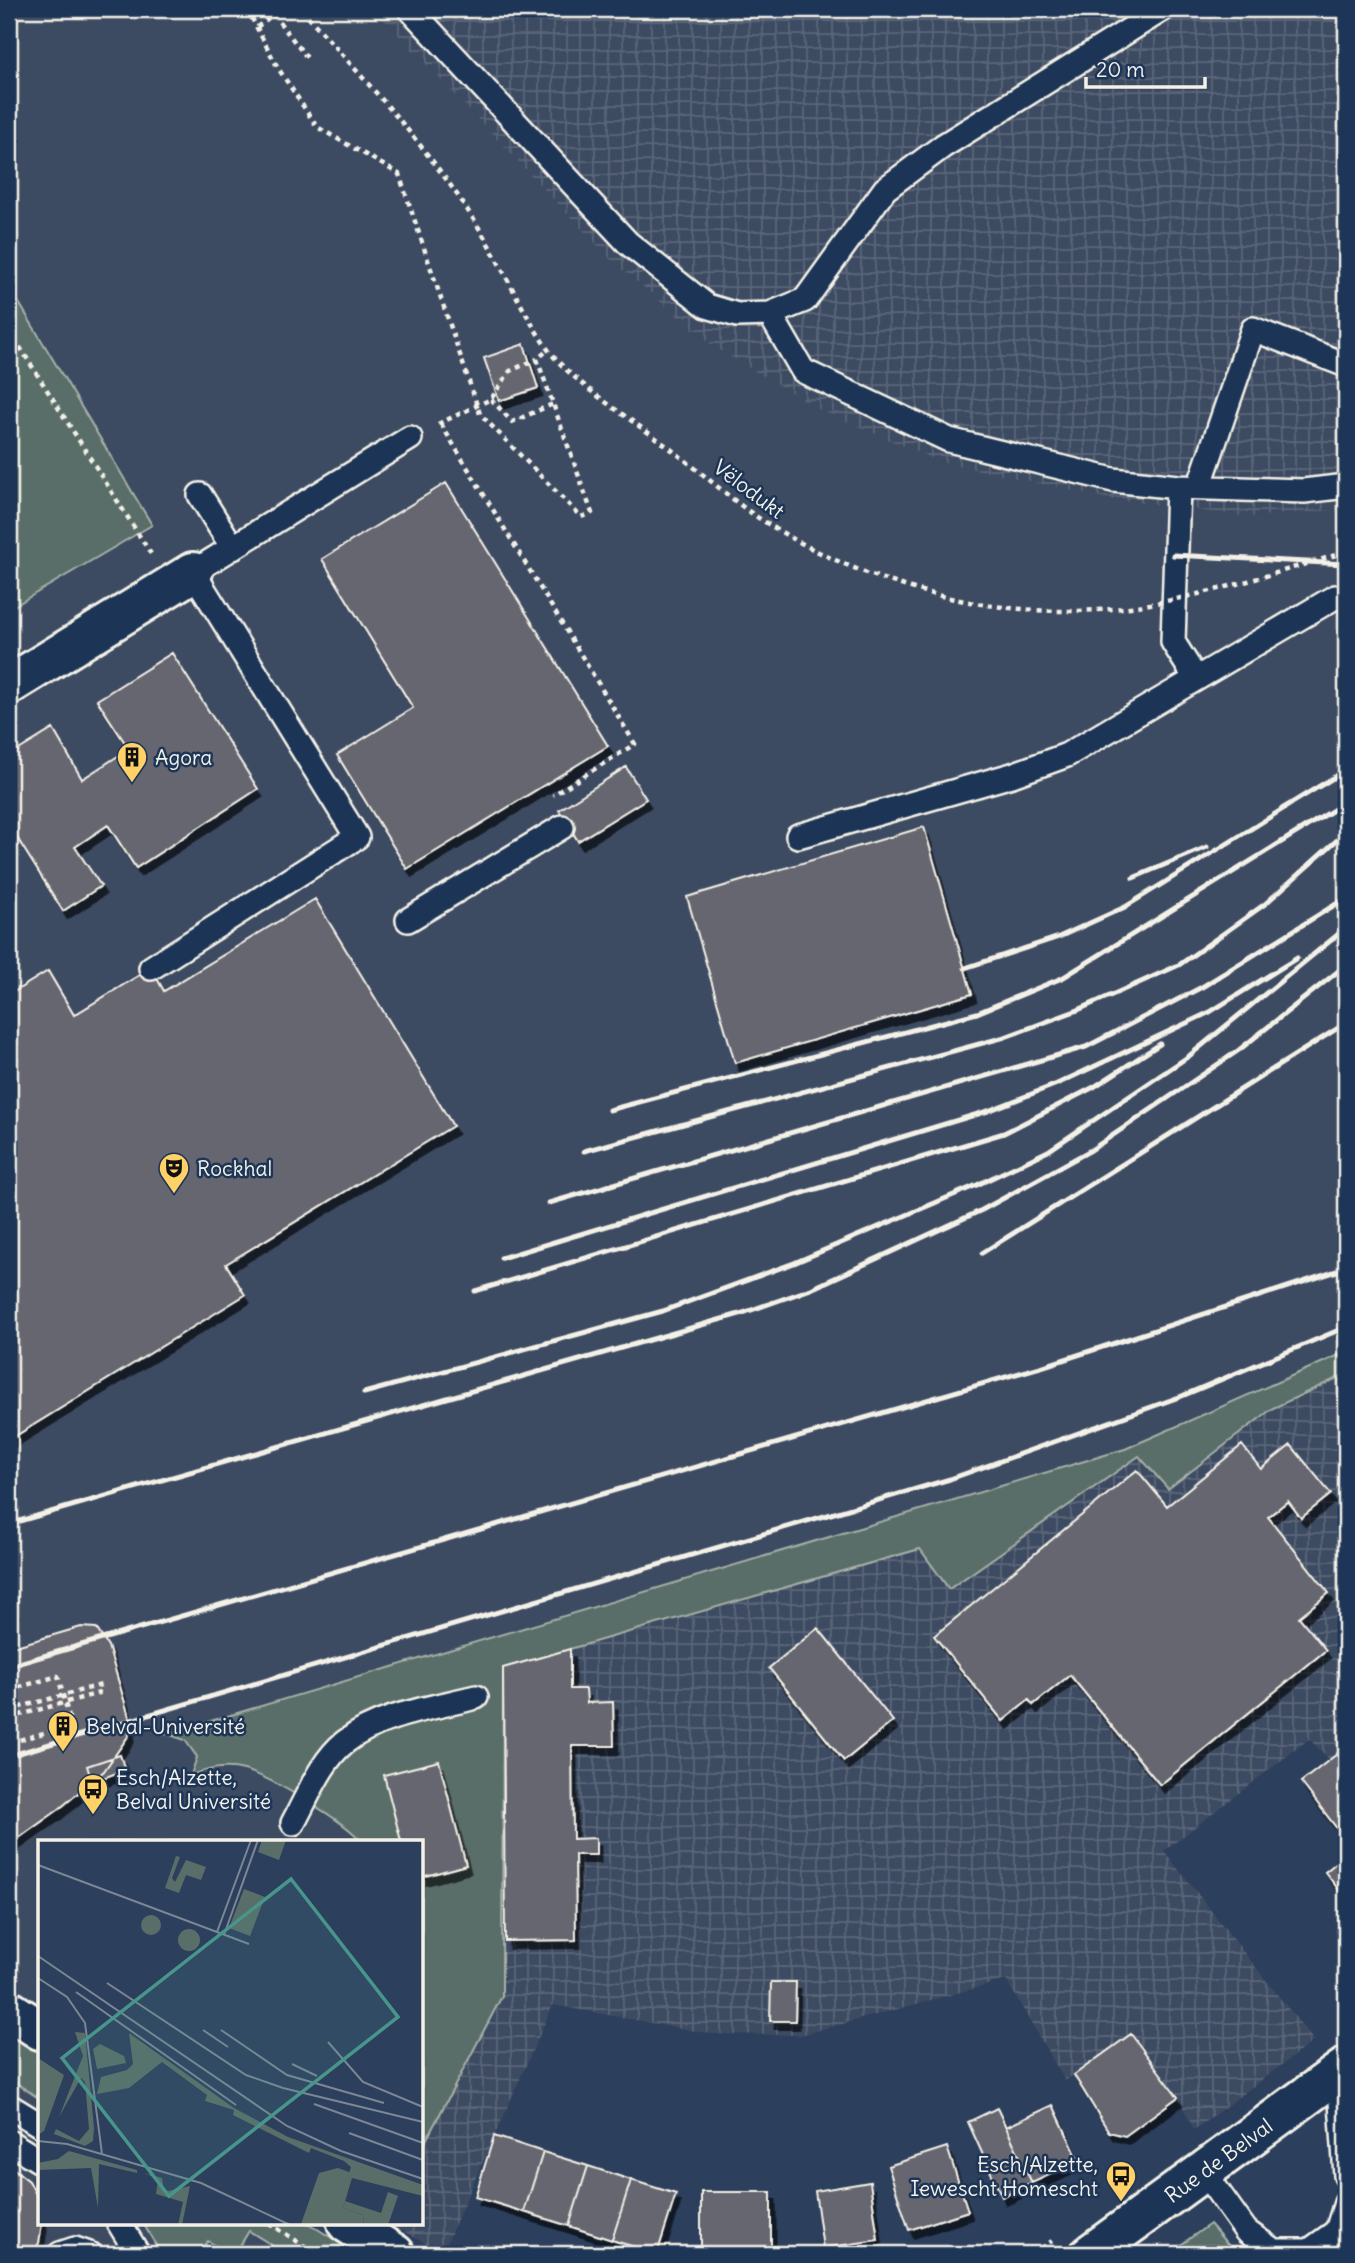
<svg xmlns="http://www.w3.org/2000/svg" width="1355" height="2263" font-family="Delius,sans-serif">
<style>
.built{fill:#3d4b62}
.industrial{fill:url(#industrial-grid)}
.green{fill:#5a6e69;stroke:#a7b0a8;stroke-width:2}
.building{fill:#666670;stroke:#f4f1e8;stroke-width:2;filter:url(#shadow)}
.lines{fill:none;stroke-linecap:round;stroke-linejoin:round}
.service-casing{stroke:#f4f1e8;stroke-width:28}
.minor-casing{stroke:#f4f1e8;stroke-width:44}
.secondary-casing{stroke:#f4f1e8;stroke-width:44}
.path{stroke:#f4f1e8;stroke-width:4.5;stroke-dasharray:5 5;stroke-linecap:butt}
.service{stroke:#1d3557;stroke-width:23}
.minor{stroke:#1d3557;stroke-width:38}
.secondary{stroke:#1d3557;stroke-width:38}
.rail{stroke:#f4f1e8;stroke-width:5}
.path-bridge{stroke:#f4f1e8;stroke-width:4.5;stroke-dasharray:5 5;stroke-linecap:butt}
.labels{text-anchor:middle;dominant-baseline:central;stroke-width:5;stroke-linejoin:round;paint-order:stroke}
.street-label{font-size:21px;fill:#f4f1e8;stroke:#1d3557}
.poi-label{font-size:21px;fill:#f4f1e8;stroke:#1d3557;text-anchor:start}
.inset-road{fill:none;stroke:#7c8694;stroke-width:2}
.view{fill:#48958c;fill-opacity:0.15;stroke:#48958c;stroke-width:3.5}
.inset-edge{fill:none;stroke:#f4f1e8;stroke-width:3.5}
</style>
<defs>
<pattern id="industrial-grid" width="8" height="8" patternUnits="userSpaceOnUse" patternTransform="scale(1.75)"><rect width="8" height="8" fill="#3d4b62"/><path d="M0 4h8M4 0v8" fill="none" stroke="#5a6578"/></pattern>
<filter id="shadow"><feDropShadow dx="4.5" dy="8" stdDeviation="0" flood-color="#0009"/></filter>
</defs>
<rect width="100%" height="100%" fill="#2c3f5c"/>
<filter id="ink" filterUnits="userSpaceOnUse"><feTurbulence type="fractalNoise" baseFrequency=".0143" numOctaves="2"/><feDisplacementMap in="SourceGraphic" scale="14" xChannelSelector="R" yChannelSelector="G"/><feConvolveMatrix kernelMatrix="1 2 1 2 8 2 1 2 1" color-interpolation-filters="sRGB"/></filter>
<g filter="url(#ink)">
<!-- built -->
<path class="built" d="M9,9H374L612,261L716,348L1252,517L1346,509V1352L1125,1449L168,1734L185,1740L197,1757L191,1775L213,1768L243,1770L271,1780L339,1823L361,1841H40V2053L9,2033Z
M9,2078L40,2099V2223H143L161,2254H9Z
M249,2231L286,2254H235Z"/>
<!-- industrial -->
<path class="industrial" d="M374,9H1346V509L1252,517L1110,499L939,461L821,410L716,348L612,261Z
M1346,1374V1747L1330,1760L1309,1739L1164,1851L1314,2041L1194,2130L1178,2097L1132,2034L1065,2081L1006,1980L801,2035L712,2034L553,2005L442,2253L389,2223H422V2148L502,1996L503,1668L920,1549L950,1589L1139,1456L1168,1489L1273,1408Z"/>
<!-- green -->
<path class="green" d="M9,286L152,525L9,609Z
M1346,1352V1374L1273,1408L1168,1489L1139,1456L949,1589L920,1549L503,1668L502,1996L422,2148V1841H361C345,1821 270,1777 244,1770C225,1765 208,1769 191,1775L197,1757L185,1740L167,1734L1125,1449Z
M9,2033L40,2053V2099L9,2078Z
M143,2223H308L357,2254H286L249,2231L235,2254H229L208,2241L199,2254H161Z
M1210,2224L1236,2254H1168Z"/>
<!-- building -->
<path class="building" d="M524,344L538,388L499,401L484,358Z
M446,483L608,746L407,869L337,755L413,708L322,559Z
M172,653L258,789L136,868L108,825L75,847L101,886L63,911L9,825V756L53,729L82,779L129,749L97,700Z
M626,767L646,799L578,841L559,810Z
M924,827L972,994L735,1063L687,897Z
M315,899L453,1126L226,1264L245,1295L9,1440V995L48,971L74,1015L151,968L164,991Z
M1242,1445L1261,1469L1291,1445L1331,1494L1301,1518L1288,1501L1268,1517L1329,1593L1299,1617L1326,1650L1160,1785L1070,1675L1033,1705L1029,1700L1003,1721L934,1636L1137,1470L1167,1506Z
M81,1627L96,1628L108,1646L130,1720L129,1735L104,1771L58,1810L9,1845V1648Z
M818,1628L893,1721L844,1761L769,1668Z
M570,1649V1689H586L587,1703L613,1702L614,1746H572L573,1839L596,1838V1855H575L576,1940L505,1941L503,1668Z
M1346,1747V1840L1301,1782Z
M120,1755L125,1770L92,1782L87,1766Z
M439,1761L466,1865L422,1877V1841H401L384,1775Z
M1346,1855V1899L1325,1872Z
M771,1982H796L795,2021H770Z
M1131,2034L1178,2097L1125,2136L1109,2132L1074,2075Z
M1053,2105L1079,2161L1032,2183L1006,2127Z
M997,2108L1032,2183L1002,2197L968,2122Z
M494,2136L543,2152L524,2212L475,2197Z
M947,2147L968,2211L909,2230L888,2166Z
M543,2152L588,2166L569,2226L524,2212Z
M9,2165L29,2181L39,2200L42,2223L39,2243L32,2254H9Z
M588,2166L631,2180L612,2240L569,2226Z
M631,2180L676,2194L657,2254L612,2240Z
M870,2182L878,2240L823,2248L815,2191Z
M701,2192H771V2254H701Z"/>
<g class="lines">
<!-- service casing -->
<g class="service-casing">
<path id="service" d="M410,9L628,243L707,306L737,315L770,314L803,371L949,440L1113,480L1178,487L1304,491L1346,486
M770,314L805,300L885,189L943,146L1163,9
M1178,487L1173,642L1195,677
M1199,487L1253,329L1346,365
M200,495L233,548
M798,836L1012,775L1067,755L1335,597L1346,598
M408,920L562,827
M151,968L357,837L193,572L410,438
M293,1823C308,1796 321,1761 345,1742C381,1714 433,1708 476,1697
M1339,2072L1346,2176
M9,2106L40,2125
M9,2142L40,2161
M1204,2172L1246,2231L1274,2251H1309L1337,2231L1346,2203
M119,2223L138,2254
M60,2254L75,2249L89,2254"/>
</g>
<!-- minor casing -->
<g class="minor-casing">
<path id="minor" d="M9,685L193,572"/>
</g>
<!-- secondary casing -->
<g class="secondary-casing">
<g id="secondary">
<path d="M9,2010L40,2030"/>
<path d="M347,2223L395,2254"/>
<path id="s1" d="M1090,2254L1346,2067"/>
</g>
</g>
<!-- path -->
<path class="path" d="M301,9L321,31
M273,14L308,59
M257,27L280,9
M9,330L151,554
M491,399L512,422L553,404
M438,424L491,399L510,371L537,359
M441,424L635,744L553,795
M9,1690L58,1676L71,1725L9,1743
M9,1710L101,1685
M9,1718L103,1692
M269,2223L317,2254
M435,2249L445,2254
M1033,2254L1052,2241"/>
<!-- service -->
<use href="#service" class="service"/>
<!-- minor -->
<use href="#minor" class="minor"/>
<!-- secondary -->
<use href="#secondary" class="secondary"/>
<!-- rail -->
<path class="rail" d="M1173,555L1346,564
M1282,809L1346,770
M1133,878L1207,847
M965,968L1059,937L1125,907L1291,804
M609,1110L977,1013L1062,978L1346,802
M584,1151L1005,1037L1078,1010L1179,965L1265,904L1346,832
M549,1203L1086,1047L1202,987L1346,898
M982,1253L1346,1023
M501,1258L988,1111L1057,1084L1210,1012L1297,958
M475,1291L1004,1133L1094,1087L1160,1044
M364,1393L663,1311L794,1263L977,1185L1048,1151L1189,1056L1346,928
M9,1524L743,1313L811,1289L982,1210L1091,1150L1239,1050L1346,965
M9,1666L1044,1366L1346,1268
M9,1756L950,1479L1182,1396L1346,1327"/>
<!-- path-bridge -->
<path class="path-bridge" d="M247,9L278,68L317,127L399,174L480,414L581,517L592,513L537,359L548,350
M321,31C375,91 430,151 474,220C500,261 520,308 547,348C573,385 644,427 681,457C711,480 740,508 773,527C886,596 1029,628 1161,602C1224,590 1285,570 1346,552"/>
</g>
</g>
<!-- icons -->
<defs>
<g id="building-pin" transform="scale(1.575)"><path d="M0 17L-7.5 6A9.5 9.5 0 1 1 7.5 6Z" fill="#ffd166" stroke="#1d3557"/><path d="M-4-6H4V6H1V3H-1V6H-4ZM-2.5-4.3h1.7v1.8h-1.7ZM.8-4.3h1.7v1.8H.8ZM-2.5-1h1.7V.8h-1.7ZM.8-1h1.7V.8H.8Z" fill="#111"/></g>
<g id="theatre-pin" transform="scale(1.575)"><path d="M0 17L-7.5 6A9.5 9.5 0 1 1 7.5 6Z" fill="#ffd166" stroke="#1d3557"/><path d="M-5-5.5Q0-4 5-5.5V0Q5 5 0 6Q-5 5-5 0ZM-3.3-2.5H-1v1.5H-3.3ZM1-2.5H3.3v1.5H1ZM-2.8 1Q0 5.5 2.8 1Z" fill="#111"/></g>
<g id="bus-pin" transform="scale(1.575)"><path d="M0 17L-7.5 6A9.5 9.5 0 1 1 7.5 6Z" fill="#ffd166" stroke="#1d3557"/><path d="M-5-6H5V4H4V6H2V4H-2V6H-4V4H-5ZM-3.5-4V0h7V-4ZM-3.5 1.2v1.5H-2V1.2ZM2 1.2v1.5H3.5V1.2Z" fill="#111"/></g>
</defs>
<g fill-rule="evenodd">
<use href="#building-pin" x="132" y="757"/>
<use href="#theatre-pin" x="174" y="1168"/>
<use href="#building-pin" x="63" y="1726"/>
<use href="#bus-pin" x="93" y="1789"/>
<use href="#bus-pin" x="1121" y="2176"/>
</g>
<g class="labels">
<!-- street labels -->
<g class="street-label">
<text transform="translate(749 489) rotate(37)">Vëlodukt</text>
<text stroke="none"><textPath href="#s1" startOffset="159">Rue de Belval</textPath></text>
</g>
<!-- poi labels -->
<g class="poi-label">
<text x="155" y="757">Agora</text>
<text x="197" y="1168">Rockhal</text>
<text x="86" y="1726">Belval-Université</text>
<text x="116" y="1777">Esch/Alzette,<tspan x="116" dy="24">Belval Université</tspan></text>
<text x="1098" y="2164" text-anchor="end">Esch/Alzette,<tspan x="1098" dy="24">Iewescht Homescht</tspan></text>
</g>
</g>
<!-- overview -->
<g transform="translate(38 1840)">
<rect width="385" height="385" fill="#2c3f5c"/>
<path d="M224,0H248L241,20L220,12ZM206,49L227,57L212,96L191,88ZM37,192L47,193L56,288L55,301L47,306L16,294L18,289L41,301L51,289L47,242L43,238L21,277L45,216ZM91,193L196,268L250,297L385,345V356L310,337L313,327L306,321L273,308L271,313L195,275L196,270L167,261L169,255L124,222L91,248L59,254L63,237L89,230L95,224ZM62,204L86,216L88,223L59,229L55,209ZM0,218L26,235L6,291L0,295ZM31,311L99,330V333L61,324L60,368L53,328L0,330V323L20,319ZM106,333L124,338L126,352L152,346L144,385H140L145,362L118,354L120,339ZM350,352L360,356L350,385H326L325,375L305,368L307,361L343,373Z" fill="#5a6e69"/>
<path d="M103 85a10 10 0 1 1 20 0a10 10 0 1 1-20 0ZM140 100a11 11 0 1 1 22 0a11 11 0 1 1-22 0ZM300,328L311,332L314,338L305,368L325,375L326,385L263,384L281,333Z" fill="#5a6e69"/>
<path d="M138,16L142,17L134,38L137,42L148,20L168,27L163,40L148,35L141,53L127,48Z" fill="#5a6e69"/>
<path class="inset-road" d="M0,25L211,104M179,92L213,0M186,95L220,0M0,116L249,286L303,311L385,339M0,138L29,157L47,183L64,314M69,143L208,235L245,248L385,282M38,152L198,265M165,190L190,207M183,190L249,235L346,263M290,202L325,242L385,267M254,224L279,236M276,264L385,303M311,293L385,320M0,301L29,304L163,343L252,385"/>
<path class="view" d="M253,39L360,177L131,356L24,218Z"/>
<rect width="385" height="385" class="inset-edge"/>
</g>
<!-- margin -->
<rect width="1355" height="2263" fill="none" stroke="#1d3557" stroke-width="35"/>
<rect x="18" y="18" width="1320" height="2228" fill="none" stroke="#f4f1e8" stroke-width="2.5" filter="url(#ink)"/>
<!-- scale -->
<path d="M1086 77v10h119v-10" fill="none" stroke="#f4f1e8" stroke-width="3.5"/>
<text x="1096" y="77" font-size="21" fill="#f4f1e8" stroke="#1d3557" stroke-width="5" paint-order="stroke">20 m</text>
</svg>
